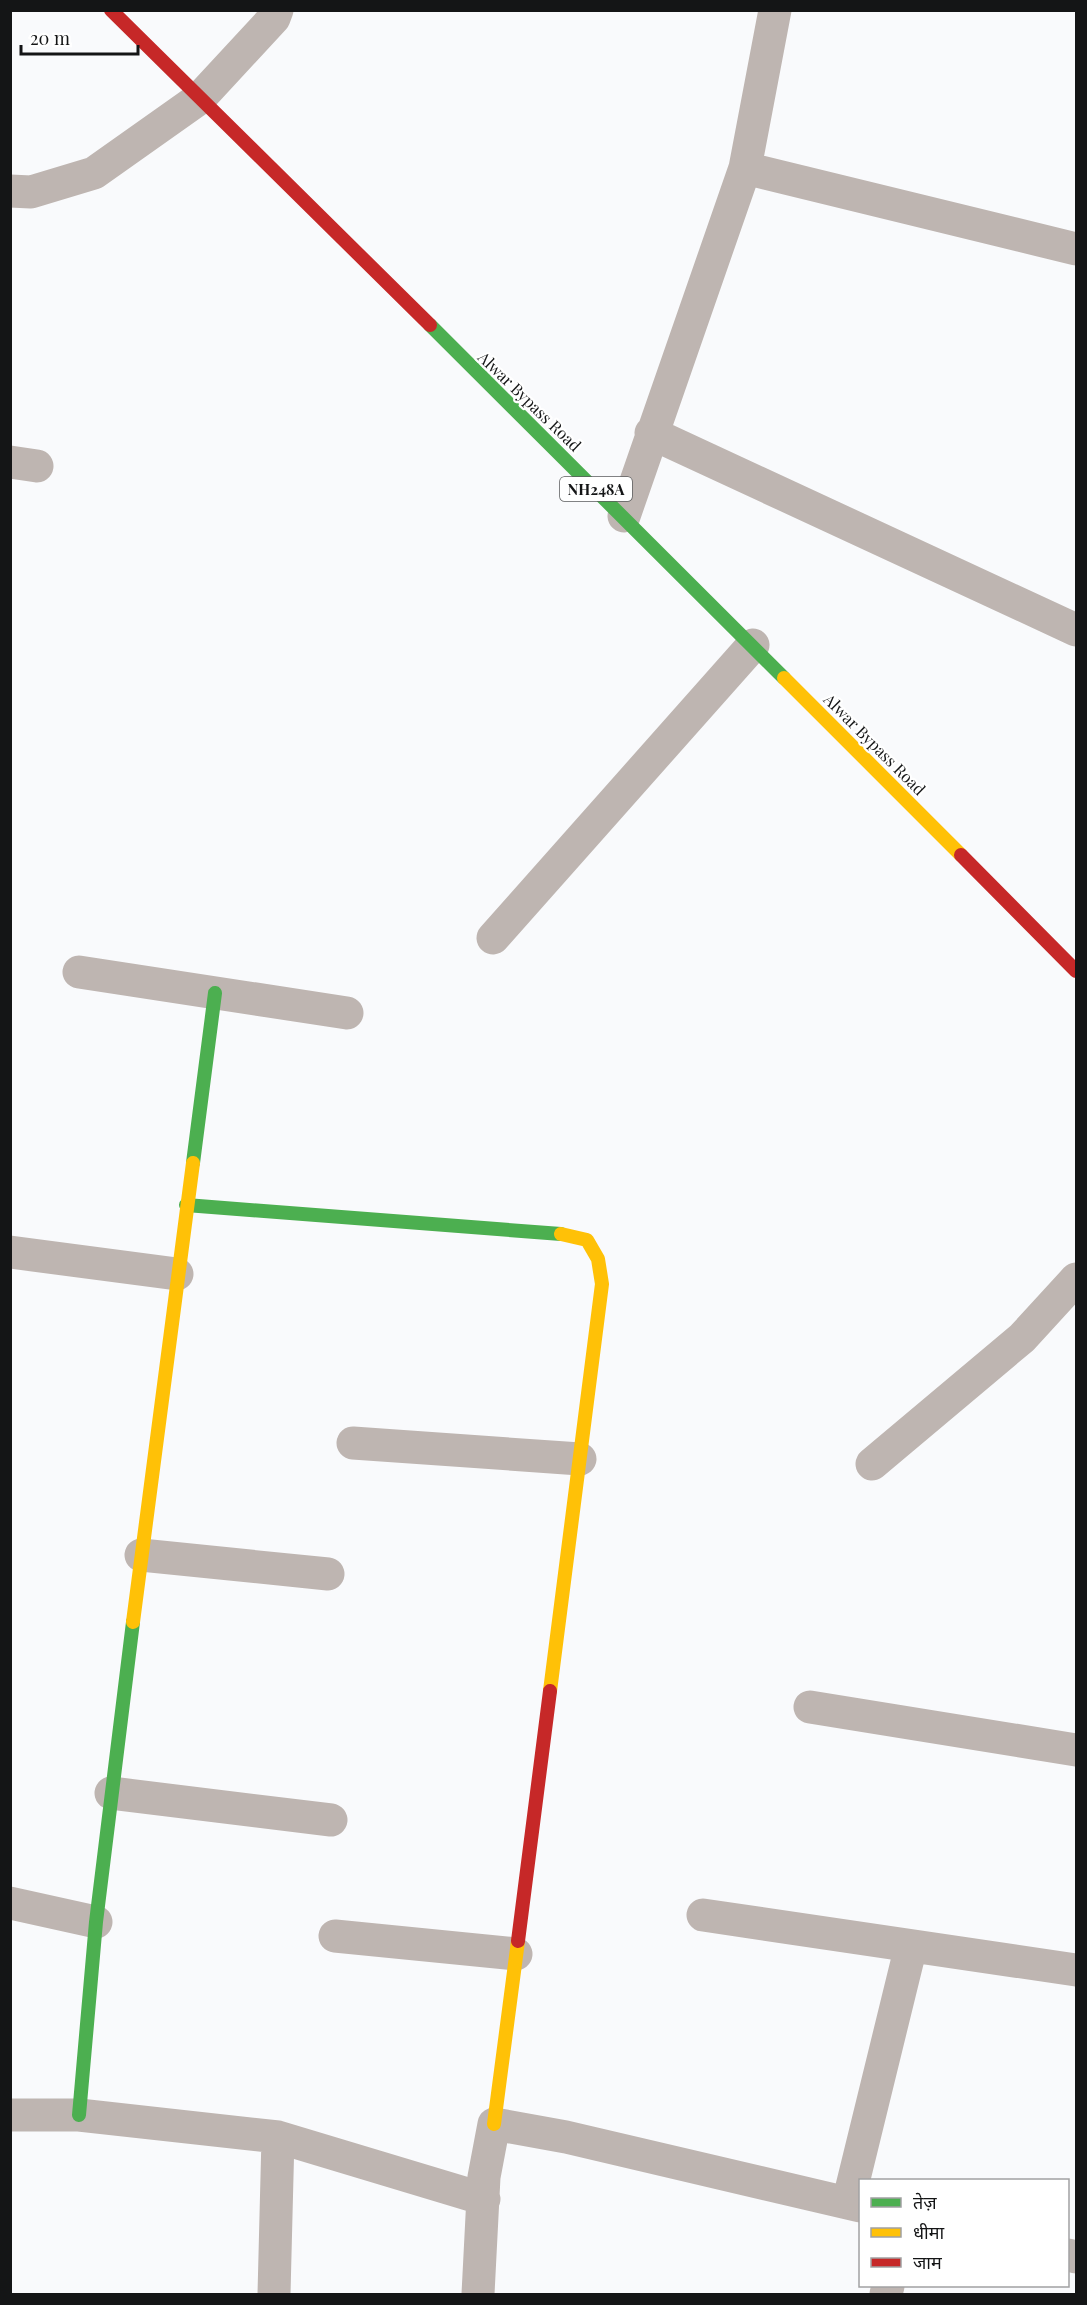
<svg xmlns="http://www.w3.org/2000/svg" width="1087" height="2305" font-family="'Playfair Display','Noto Sans Devanagari',serif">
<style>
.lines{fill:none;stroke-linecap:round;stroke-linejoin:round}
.street{stroke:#beb5b1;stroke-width:33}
.fast{stroke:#4caf50;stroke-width:14}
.slow{stroke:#ffc107;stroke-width:14}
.jam{stroke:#c62828;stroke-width:14}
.labels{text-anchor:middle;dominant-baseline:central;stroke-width:4.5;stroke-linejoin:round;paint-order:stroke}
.shield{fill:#fff;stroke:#5a5b5c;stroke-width:1.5}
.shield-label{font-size:15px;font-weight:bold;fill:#141516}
.street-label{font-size:16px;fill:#141516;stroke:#fff}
</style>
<rect width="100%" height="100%" fill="#f9fafc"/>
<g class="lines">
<!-- street -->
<path class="street" d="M745,168L775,10
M10,191L31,192L94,173L200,98L274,18L277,10
M651,433L1076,630
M10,462L37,466
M624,516L745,168L1076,249
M493,938L753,645
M79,972L347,1013
M10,1252L177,1274
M353,1443L580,1459
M872,1464L1022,1338L1076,1279
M141,1555L328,1574
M810,1707L1076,1750
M111,1793L331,1820
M10,1903L96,1922
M703,1915L1076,1970
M335,1936L516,1954
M10,2115H79L278,2137L484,2199
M848,2203L911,1946
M1068,2255L1076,2257
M274,2294L278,2137
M478,2294L484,2177L494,2124L566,2137L860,2206
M886,2294L888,2286"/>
<!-- fast -->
<path class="fast" d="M430,325L784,678
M193,1163L215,993
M186,1205L561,1234
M79,2115L96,1922L133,1622"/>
<!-- slow -->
<path class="slow" d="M784,678L961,855
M133,1622L193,1163
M550,1691L602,1284L598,1259L587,1240L561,1234
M494,2124L518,1941"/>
<!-- jam -->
<path class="jam" d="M111,10L430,325
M961,855L1076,971
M518,1941L550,1691"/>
</g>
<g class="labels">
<!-- shield labels -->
<rect class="shield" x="560" y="477" width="72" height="24" rx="4.5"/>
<g class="shield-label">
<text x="596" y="489">NH248A</text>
</g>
<!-- street labels -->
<g class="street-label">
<text transform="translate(530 401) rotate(44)">Alwar Bypass Road</text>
<text transform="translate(875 744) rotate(45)">Alwar Bypass Road</text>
</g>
</g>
<!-- border -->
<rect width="1087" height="2305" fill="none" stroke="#141516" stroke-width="24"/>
<!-- legend -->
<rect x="859" y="2179" width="210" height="108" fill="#ffffff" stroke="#a1a1a2" stroke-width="1.5"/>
<rect x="871" y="2198" width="30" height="9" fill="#4caf50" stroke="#a1a1a2" stroke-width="1.5"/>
<text x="913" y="2209" font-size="18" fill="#141516">तेज़</text>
<rect x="871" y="2228" width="30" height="9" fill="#ffc107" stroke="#a1a1a2" stroke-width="1.5"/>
<text x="913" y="2239" font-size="18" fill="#141516">धीमा</text>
<rect x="871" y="2258" width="30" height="9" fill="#c62828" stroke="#a1a1a2" stroke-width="1.5"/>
<text x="913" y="2269" font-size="18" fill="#141516">जाम</text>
<!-- scale -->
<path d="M21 45v9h117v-9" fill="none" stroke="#141516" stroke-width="3"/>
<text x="30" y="45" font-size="18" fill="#141516" stroke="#ffffff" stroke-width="4.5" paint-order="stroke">20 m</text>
</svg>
